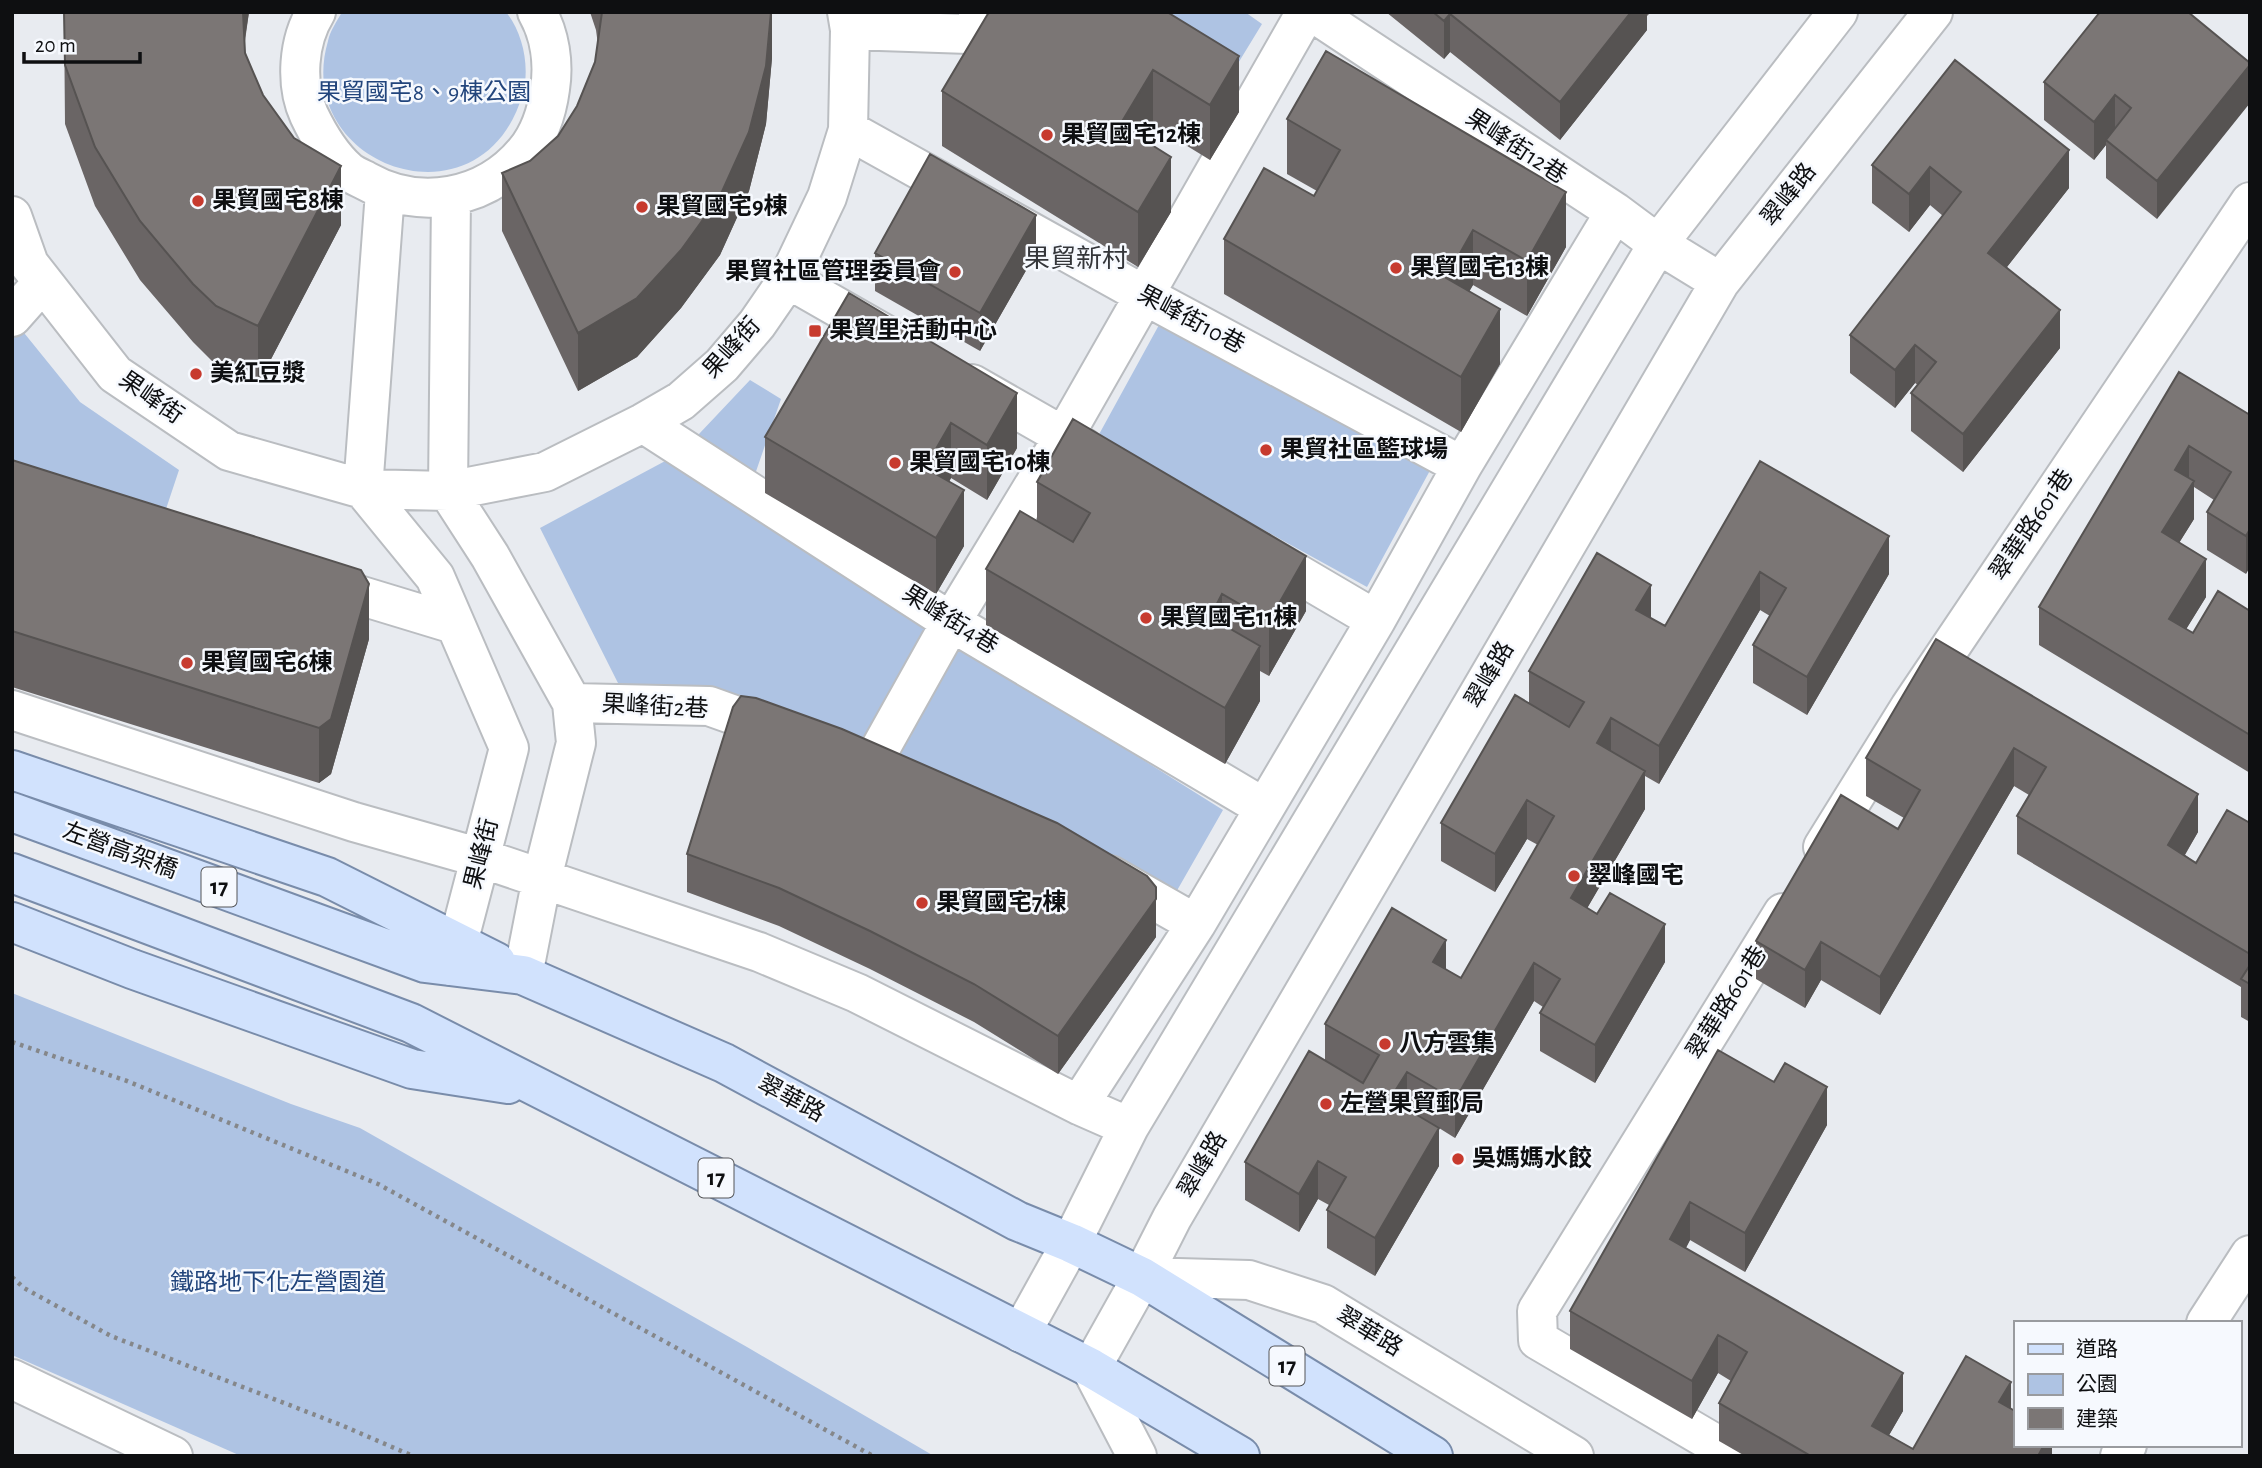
<svg xmlns="http://www.w3.org/2000/svg" width="2262" height="1468" font-family="'Alegreya Sans','Noto Sans TC',sans-serif">
<style>
.green{fill:#aec3e3}
.lines{fill:none;stroke-linecap:round;stroke-linejoin:round}
.minor-casing{stroke:#babdc1;stroke-width:42}
.major-casing{stroke:#798caa;stroke-width:42}
.path{stroke:#85878a;stroke-width:4.5;stroke-dasharray:3.5 5;stroke-linecap:butt}
.minor{stroke:#fff;stroke-width:38}
.major{stroke:#d1e2fd;stroke-width:38}
.wall{fill:#6a6565}
.shaded-wall{fill:#565352}
.building{fill:#7b7675;stroke:#565352;stroke-width:2}
.poi-dot{fill:#c73a2e;stroke:#f6f9fe;stroke-width:2.5}
.labels{text-anchor:middle;dominant-baseline:central;stroke-width:5;stroke-linejoin:round;paint-order:stroke}
.shield{fill:#f6f9fe;stroke:#545558;stroke-width:2}
.shield-label{font-size:23px;font-weight:bold;fill:#0e0f11}
.park-label{font-size:24px;fill:#22457c;stroke:#f6f9fe}
.poi-label{font-size:24px;font-weight:bold;fill:#0e0f11;stroke:#f6f9fe;text-anchor:start}
.street-label{font-size:24px;fill:#0e0f11;stroke:#f6f9fe}
.neighbourhood-label{font-size:26px;fill:#34363a;stroke:#f6f9fe}
</style>
<rect width="100%" height="100%" fill="#e8ebf0"/>
<!-- green -->
<path class="green" d="M342,12H506C523,33 530,67 523,93C483,234 291,167 328,41C330,31 337,21 342,12Z
M1104,12H1245L1262,24L1226,83Z
M1165,314L1434,463L1367,587L1097,438Z
M12,318L80,402L179,470L164,515L12,469Z
M750,380L781,399L743,509L1223,810L1175,894L621,689L540,528L682,452Z
M12,993L291,1104L360,1128L747,1347L934,1456H241L12,1355Z"/>
<g class="lines">
<!-- minor casing -->
<g class="minor-casing">
<path id="minor" d="M316,12C298,41 295,84 309,115C319,136 330,155 348,171C353,175 360,178 366,181C419,211 485,200 525,152C540,134 547,111 550,89C554,63 550,35 537,12
M1312,12L1615,212L1658,244L1720,282
M850,30L969,34L984,12
M848,130L1144,295L1462,466
M385,192L363,489L435,577L509,748L452,966
M451,197L448,491L490,556L572,703L576,743L542,878L523,975
M12,216L29,264L115,374L229,451L363,489L448,491L545,472L643,423L681,401L722,365L757,324L788,279L827,197L848,130L850,30L847,12
M788,279L886,335
M12,317L43,282
M972,384L1084,448
M643,423L951,622L1263,807
M1262,553L1376,620
M319,583L454,624
M572,703L709,706L779,731
M12,710L354,822L481,858L759,952L857,993L1079,1105L1129,1127
M871,765L951,622L1064,436L1306,12
M1823,847L1910,707L2250,202
M1110,875L1196,924
M1079,1105L1196,924L1376,620L1462,466L1615,212
M1142,1277L1249,1280L1323,1304L1574,1456
M2206,1323L2250,1255
M1021,1333L1071,1243L1129,1127L1658,244L1838,12
M12,1379L173,1456
M1137,1456L1091,1368L1142,1277L1172,1218L1720,282L1933,12
M1736,1456L1538,1340L1537,1311L1783,913
M2120,1456L2127,1445"/>
</g>
<!-- major casing -->
<g class="major-casing">
<path id="major" d="M12,770L327,877L496,962
M12,812L425,963L523,975L724,1063L1017,1221L1071,1243L1142,1277L1433,1456
M12,873L411,1023L1091,1368L1240,1456
M12,922L132,969L412,1069L508,1084"/>
</g>
<!-- path -->
<path class="path" d="M12,1042L127,1081L378,1184L873,1456
M12,1277L24,1288L111,1336L341,1425L413,1456"/>
<!-- minor -->
<use href="#minor" class="minor"/>
<!-- major -->
<use href="#major" class="major"/>
</g>
<!-- wall -->
<path class="wall" d="M64,12H249L245,41V53L263,95L341,225L258,384L216,365L193,342L140,280L95,206L65,124Z
M590,12H772V58L766,124L749,191L720,255L681,308L637,357L578,391L502,231V173L530,161L558,136L577,106L595,62L598,45L596,30Z
M1167,12L1239,112L1210,160L1153,125L1144,140L1171,212L1138,267L942,146V91Z
M1386,12H1651L1647,16V30L1560,140L1450,52L1444,59Z
M2191,15L2157,219L2106,178V145L2094,160L2044,120V82Z
M1955,60L2069,188L2007,267L2060,348L1963,472L1911,431V393L1918,385L1915,383L1895,408L1850,373V335L1943,216L1930,205L1909,232L1872,203V165Z
M1287,119L1566,247L1527,316L1473,285L1469,291L1500,364L1461,432L1224,294V239L1314,196L1317,191L1287,174Z
M875,253H1036L980,351L875,291Z
M849,293L1017,448L987,500L951,478L949,482L964,546L936,594L765,493V437Z
M2179,372L2250,415L2246,574L2207,550V512L2214,500L2194,487V519L2179,543L2206,597L2186,629L2193,633L2250,611V773L2039,645V607Z
M12,460L369,639L331,774L319,783L12,687Z
M1760,461L1889,574L1807,715L1753,683V645L1770,616L1760,610L1659,784L1645,776V809L1587,908L1665,962L1595,1083L1540,1051V1013L1543,1007L1534,1001L1455,1138L1439,1128V1166L1375,1276L1327,1248V1210L1329,1205L1318,1199L1299,1232L1245,1200V1162L1325,1061V1024L1446,969L1461,978L1538,845L1527,839L1495,892L1441,861V823L1529,704V671L1651,618L1665,626Z
M1037,482L1306,611L1269,676L1260,671V701L1225,764L986,625V569L1037,521Z
M1936,639L2198,832L2185,855L2196,863L2250,823V1022L2241,1017V987L2017,854V816L2029,795L2014,786L1880,1015L1821,980L1805,1008L1756,979V941L1898,829L1904,818L1866,796V758Z
M687,854L1156,937L1058,1074L974,1022L870,969L779,926L687,892Z
M1718,1050L1827,1125L1745,1272L1690,1240L1686,1248L1903,1411L1889,1435L1913,1449L2011,1408L2038,1456H1745L1719,1441V1403L1731,1381L1718,1373L1692,1419L1570,1349V1311Z"/>
<!-- shaded-wall -->
<path class="shaded-wall" d="M242,12H249L242,57Z
M771,12H772V58L766,124L749,191L720,255L681,308L637,357L578,391V333Z
M1631,12H1647V30L1560,140V102Z
M1450,14V52L1444,59V21Z
M1239,56V112L1210,160V105Z
M2250,65V103L2157,219V181Z
M1153,70V125L1120,180V125Z
M2115,95V133L2106,140V145L2094,160V122Z
M2069,150V188L1988,291V253Z
M1171,157V212L1138,267V212Z
M341,166V225L258,384V326Z
M1930,167V205L1909,232V194Z
M1566,192V247L1527,316V261Z
M1036,215V253L980,351V313Z
M1473,230V285L1446,333V278Z
M1500,309V364L1461,432V377Z
M2060,310V348L1963,472V434Z
M1915,345V383L1895,408V370Z
M1017,393V448L987,500V445Z
M951,423V478L925,523V468Z
M2189,446V484L2175,470Z
M2194,481V519L2162,570V532Z
M964,490V546L936,594V538Z
M2250,529V567L2246,574V536Z
M1889,536V574L1807,715V677Z
M1306,556V611L1269,676V621Z
M2206,559V597L2169,657V619Z
M1760,572V610L1659,784V746Z
M369,584V639L331,774L319,783V728Z
M1651,585V623L1636,610Z
M1222,594V649L1210,617Z
M1260,646V701L1225,764V708Z
M1611,718V757L1597,743Z
M2014,748V786L1880,1015V977Z
M1645,771V809L1571,936V898Z
M2198,794V832L2168,883V845Z
M1527,800V839L1495,892V854Z
M1156,899V937L1058,1074V1036Z
M1665,924V962L1595,1083V1045Z
M1446,940V978L1433,962Z
M1821,942V980L1805,1008V970Z
M1534,963V1001L1455,1138V1100Z
M1407,1072V1110L1390,1099Z
M1827,1087V1125L1745,1272V1233Z
M1439,1128V1166L1375,1276V1238Z
M1318,1161V1199L1299,1232V1194Z
M1690,1202V1240L1670,1277V1239Z
M1718,1335V1373L1692,1419V1381Z
M1903,1373V1411L1877,1456L1872,1426Z
M2011,1382V1420L1999,1402Z
M2044,1445H2052V1456H2038Z"/>
<!-- building -->
<path class="building" d="M64,12H243L245,53L263,95L294,138L341,166L258,326L216,306L193,284L140,221L95,147L65,65Z
M602,12H771L766,66L749,132L720,196L681,250L637,298L578,333L502,173L530,161L558,136L577,106L595,62Z
M989,12H1167L1239,56L1210,105L1153,70L1120,125L1171,157L1138,212L942,91Z
M1433,12H1631L1560,102L1450,14L1444,21Z
M2100,12H2188L2250,63V65L2157,181L2106,140L2131,108L2115,95L2094,122L2044,82Z
M1326,51L1566,192L1527,261L1473,230L1446,278L1500,309L1461,377L1224,239L1264,168L1314,196L1340,150L1287,119Z
M1955,60L2069,150L1988,253L2060,310L1963,434L1911,393L1936,362L1915,345L1895,370L1850,335L1961,192L1930,167L1909,194L1872,165Z
M930,154L1036,215L980,313L875,253Z
M849,293L1017,393L987,445L951,423L925,468L964,490L936,538L765,437Z
M2179,372L2250,415V529L2246,536L2207,512L2231,472L2189,446L2175,470L2194,481L2162,532L2206,559L2169,619L2193,633L2218,591L2250,611V735L2039,607Z
M1073,419L1306,556L1269,621L1222,594L1210,617L1260,646L1225,708L986,569L1020,511L1073,542L1090,513L1037,482Z
M12,460L361,570L369,584L331,719L319,728L12,631Z
M1760,461L1889,536L1807,677L1753,645L1786,588L1760,572L1659,746L1611,718L1597,743L1645,771L1571,898L1597,914L1610,893L1665,924L1595,1045L1540,1013L1560,979L1534,963L1455,1100L1407,1072L1390,1099L1439,1128L1375,1238L1327,1210L1346,1177L1318,1161L1299,1194L1245,1162L1309,1051L1363,1083L1379,1055L1325,1024L1392,908L1446,940L1433,962L1461,978L1554,816L1527,800L1495,854L1441,823L1515,695L1569,727L1584,702L1529,671L1597,553L1651,585L1636,610L1665,626Z
M1936,639L2198,794L2168,845L2196,863L2227,810L2250,823V954L2017,816L2046,767L2014,748L1880,977L1821,942L1805,970L1756,941L1841,795L1898,829L1920,790L1866,758Z
M741,696L756,698L842,729L1057,823L1147,876L1156,887V899L1058,1036L974,984L870,931L779,888L687,854L733,707Z
M2250,965V984L2241,979Z
M1718,1050L1774,1082L1785,1063L1827,1087L1745,1233L1690,1202L1670,1239L1903,1373L1872,1426L1913,1449L1966,1356L2011,1382L1999,1402L2015,1411V1445H2044L2038,1456H1811L1719,1403L1747,1352L1734,1344L1718,1335L1692,1381L1570,1311Z"/>
<!-- markers -->
<g class="poi-dot">
<circle cx="1047" cy="135" r="7"/>
<circle cx="198" cy="201" r="7"/>
<circle cx="642" cy="207" r="7"/>
<circle cx="1396" cy="268" r="7"/>
<circle cx="955" cy="272" r="7"/>
<rect x="808" y="324" width="14" height="14" rx="3.5"/>
<circle cx="196" cy="374" r="7"/>
<circle cx="1266" cy="450" r="7"/>
<circle cx="895" cy="463" r="7"/>
<circle cx="1146" cy="618" r="7"/>
<circle cx="187" cy="663" r="7"/>
<circle cx="1574" cy="876" r="7"/>
<circle cx="922" cy="903" r="7"/>
<circle cx="1385" cy="1044" r="7"/>
<circle cx="1326" cy="1104" r="7"/>
<circle cx="1458" cy="1159" r="7"/>
</g>
<g class="labels">
<!-- shield labels -->
<g class="shield">
<rect x="201.5" y="867.5" width="35" height="39" rx="5"/>
<rect x="698.5" y="1158.5" width="35" height="39" rx="5"/>
<rect x="1269.5" y="1346.5" width="35" height="39" rx="5"/>
</g>
<g class="shield-label">
<text x="219" y="887">17</text>
<text x="716" y="1178">17</text>
<text x="1287" y="1366">17</text>
</g>
<!-- park labels -->
<g class="park-label">
<text x="424" y="93">果貿國宅8、9棟公園</text>
<text x="278" y="1283">鐵路地下化左營園道</text>
</g>
<!-- poi labels -->
<g class="poi-label">
<text x="1061" y="135">果貿國宅12棟</text>
<text x="212" y="201">果貿國宅8棟</text>
<text x="656" y="207">果貿國宅9棟</text>
<text x="1410" y="268">果貿國宅13棟</text>
<text x="941" y="272" text-anchor="end">果貿社區管理委員會</text>
<text x="829" y="331">果貿里活動中心</text>
<text x="210" y="374">美紅豆漿</text>
<text x="1280" y="450">果貿社區籃球場</text>
<text x="909" y="463">果貿國宅10棟</text>
<text x="1160" y="618">果貿國宅11棟</text>
<text x="201" y="663">果貿國宅6棟</text>
<text x="1588" y="876">翠峰國宅</text>
<text x="936" y="903">果貿國宅7棟</text>
<text x="1399" y="1044">八方雲集</text>
<text x="1340" y="1104">左營果貿郵局</text>
<text x="1472" y="1159">吳媽媽水餃</text>
</g>
<!-- street labels -->
<g class="street-label">
<text transform="translate(1516 147) rotate(33)">果峰街12巷</text>
<text transform="translate(1789 195) rotate(-52)">翠峰路</text>
<text transform="translate(1191 320) rotate(28)">果峰街10巷</text>
<text transform="translate(732 348) rotate(-48)">果峰街</text>
<text transform="translate(151 398) rotate(35)">果峰街</text>
<text transform="translate(2032 525) rotate(-56)">翠華路601巷</text>
<text transform="translate(950 620) rotate(32)">果峰街4巷</text>
<text transform="translate(1490 675) rotate(-60)">翠峰路</text>
<text transform="translate(655 707) rotate(3)">果峰街2巷</text>
<text transform="translate(120 851) rotate(20)">左營高架橋</text>
<text transform="translate(482 854) rotate(-76)">果峰街</text>
<text transform="translate(1727 1003) rotate(-58)">翠華路601巷</text>
<text transform="translate(791 1099) rotate(28)">翠華路</text>
<text transform="translate(1203 1165) rotate(-60)">翠峰路</text>
<text transform="translate(1369 1332) rotate(31)">翠華路</text>
</g>
<!-- neighbourhood labels -->
<g class="neighbourhood-label">
<text x="1076" y="259">果貿新村</text>
</g>
</g>
<!-- border -->
<rect width="2262" height="1468" fill="none" stroke="#0e0f11" stroke-width="28"/>
<!-- legend -->
<rect x="2014" y="1321" width="228" height="126" fill="#f6f9fe" stroke="#999b9f" stroke-width="2"/>
<rect x="2028" y="1344" width="35" height="10" fill="#d1e2fd" stroke="#999b9f" stroke-width="2"/>
<text x="2076" y="1356" font-size="21" fill="#0e0f11">道路</text>
<rect x="2028" y="1374" width="35" height="21" fill="#aec3e3" stroke="#999b9f" stroke-width="2"/>
<text x="2076" y="1391" font-size="21" fill="#0e0f11">公園</text>
<rect x="2028" y="1408" width="35" height="21" fill="#7b7675" stroke="#999b9f" stroke-width="2"/>
<text x="2076" y="1426" font-size="21" fill="#0e0f11">建築</text>
<!-- scale -->
<path d="M24 52v10h116v-10" fill="none" stroke="#0e0f11" stroke-width="3.5"/>
<text x="35" y="52" font-size="21" fill="#0e0f11" stroke="#f6f9fe" stroke-width="5" paint-order="stroke">20 m</text>
</svg>
